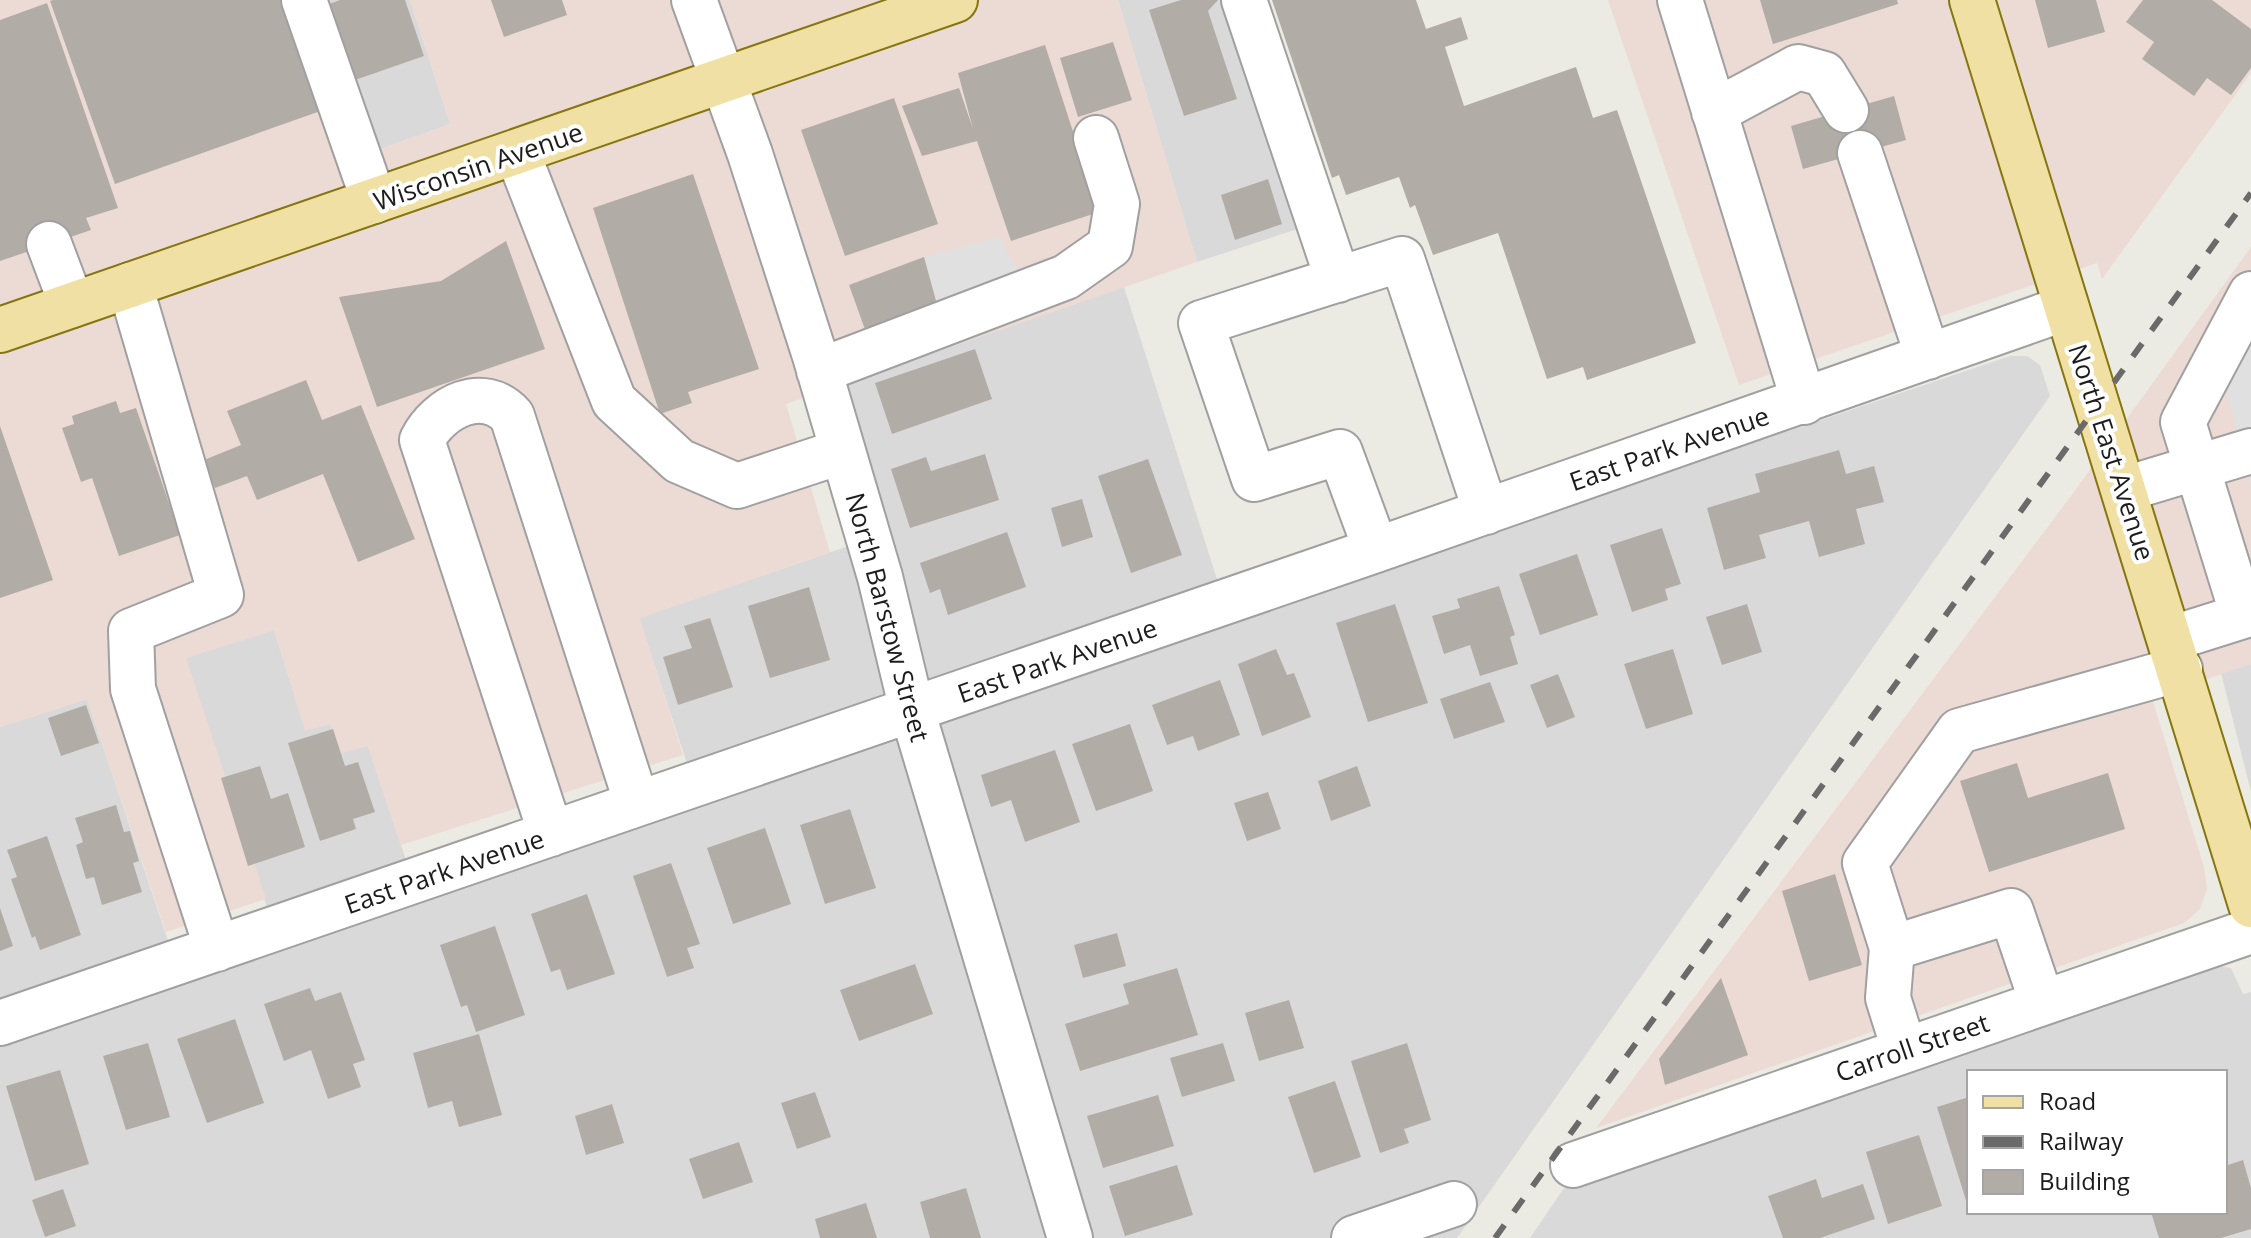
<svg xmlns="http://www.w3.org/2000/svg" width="2251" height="1238" font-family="'Open Sans',sans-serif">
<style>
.residential{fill:#dad9d9;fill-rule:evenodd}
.commercial{fill:#ecdad4}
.parking{fill:#e0e0e0}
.building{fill:#b1ada6}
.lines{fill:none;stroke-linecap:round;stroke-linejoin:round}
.minor-casing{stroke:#a0a0a0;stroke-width:48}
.major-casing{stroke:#85760f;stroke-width:48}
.minor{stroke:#fff;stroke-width:44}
.major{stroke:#f1e0a3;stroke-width:44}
.rail{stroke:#6a6a6a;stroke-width:6;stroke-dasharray:16 16;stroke-linecap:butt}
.labels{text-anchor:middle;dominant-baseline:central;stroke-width:8;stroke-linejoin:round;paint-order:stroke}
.street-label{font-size:26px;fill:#1c1c1c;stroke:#fff}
</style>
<rect width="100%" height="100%" fill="#ecebe3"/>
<!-- residential -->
<path class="residential" d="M324,0H410L450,124L375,151Z
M1118,0H1227L1304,227L1197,262Z
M1124,287L1230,620L2010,356H2027L2040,365L2050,396L1457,1238H0V727L87,699L181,979L280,947L185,658L274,630L305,730L330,724L368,746L419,899L700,803L639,618L889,532L846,383Z
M2251,664V792L2221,673Z
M2215,965L2231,968L2243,994L2251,992V1238H1530L1564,1188L2184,972ZM1969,1072H2225V1212H1969Z"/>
<!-- commercial -->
<path class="commercial" d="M0,0H324L375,151L450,124L410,0H1118L1197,262L786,404L830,552L640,618L683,755L401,845L368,746L339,754L330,724L305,731L274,630L186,658L266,899L166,932L87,699L0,727Z
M1608,0H2251V73L2102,279L2097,263L1739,385Z
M2251,247V664L2152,698L2204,867L2207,889L2200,909L2184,923L1596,1128L2074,492Z"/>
<!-- parking -->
<path class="parking" d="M999,237L1033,295L941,320L924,257Z
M2251,308V487L2223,378Z"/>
<!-- building -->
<path class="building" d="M53,0H288L326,109L115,184L50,1Z
M340,0H405L424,56L355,80L329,4Z
M491,0H562L567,15L504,37Z
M1181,0H1218L1208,11L1237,99L1184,116L1149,10Z
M1272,0H1416L1426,29L1461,17L1468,39L1445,47L1464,106L1576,67L1593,118L1617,110L1696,343L1587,380L1583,367L1547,379L1498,233L1433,255L1415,205L1410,208L1399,177L1346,195L1339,175L1332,178Z
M1760,0H1897L1898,4L1773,44Z
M2035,0H2096L2105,32L2048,48Z
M2143,0H2212L2251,29V68L2231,95L2207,78L2194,96L2142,59L2154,42L2126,22Z
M47,3L118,208L86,218L91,230L0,261V20Z
M1113,42L1132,100L1078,117L1060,58Z
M1045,45L1099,212L1011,241L977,141L922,156L902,106L959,88L973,129L958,73Z
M1894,96L1906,140L1803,169L1791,126Z
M894,98L938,224L845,256L801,130Z
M693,174L759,369L688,392L692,403L660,414L593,208Z
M1268,179L1282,224L1235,240L1221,195Z
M506,241L545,349L377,407L339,297L441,281Z
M924,257L938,308L867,335L849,285Z
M975,349L992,399L892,434L875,383Z
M306,380L322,420L361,405L415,539L358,562L323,474L257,500L247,476L215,488L204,460L241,445L227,411Z
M116,401L120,413L136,408L180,535L119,556L92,478L81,482L62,428L74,424L72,416Z
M0,426L53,580L0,598Z
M1839,450L1846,474L1874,466L1884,502L1856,509L1865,544L1819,557L1809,521L1759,535L1766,558L1724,570L1707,508L1760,492L1755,474Z
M985,454L999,500L910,528L891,469L926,457L931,471Z
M1148,459L1182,555L1131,573L1098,476Z
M1082,499L1093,537L1062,547L1051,508Z
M1662,528L1681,584L1665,589L1668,600L1632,612L1610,545Z
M1007,532L1026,587L948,615L940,589L930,593L920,563Z
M1577,554L1598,615L1540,635L1519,574Z
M1499,586L1515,635L1510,637L1518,664L1480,676L1470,645L1444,654L1432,616L1460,608L1457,599Z
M809,587L830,660L770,678L748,606Z
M1395,604L1428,703L1368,722L1336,623Z
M1747,604L1762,652L1722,665L1706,617Z
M710,618L733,687L678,705L663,657L692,648L684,626Z
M1276,649L1287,675L1294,673L1311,717L1262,736L1238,664Z
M1673,649L1693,714L1646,729L1624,664Z
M1558,674L1575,717L1547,728L1530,685Z
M1220,680L1240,735L1198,751L1193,736L1167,745L1152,705Z
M1490,682L1505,722L1454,739L1440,699Z
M86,705L99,743L61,756L48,718Z
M1130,724L1153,791L1096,811L1072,744Z
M333,729L345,766L358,762L375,812L353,819L356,829L320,841L288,743Z
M1055,750L1080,822L1025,842L1011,800L991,807L981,775Z
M2017,763L2028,798L2108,773L2125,829L1989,872L1960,781Z
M260,766L271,799L288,793L305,847L248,866L221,778Z
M1357,766L1371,806L1331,821L1318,781Z
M1268,792L1281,829L1247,841L1234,803Z
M116,805L124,832L130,831L139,861L133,863L142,892L102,905L94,877L86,879L76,845L83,842L75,818Z
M850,809L876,888L825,904L800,825Z
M765,828L791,904L733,924L707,848Z
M47,836L81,935L40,950L35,936L32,938L11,879L17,877L7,850Z
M671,863L700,944L687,948L694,968L667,977L633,876Z
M1835,874L1862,965L1809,981L1782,891Z
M587,894L615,974L567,990L560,969L551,972L531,914Z
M0,908L13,946L0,951Z
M495,926L525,1015L476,1032L467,1005L461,1007L440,945Z
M1117,933L1126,966L1083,978L1074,945Z
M915,964L933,1014L859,1041L840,990Z
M1177,968L1198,1035L1080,1071L1065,1024L1129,1004L1123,984Z
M1721,978L1748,1055L1665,1085L1659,1059Z
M310,988L315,1001L341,992L365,1060L353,1064L361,1087L328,1099L311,1050L284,1061L264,1004Z
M1289,1000L1304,1048L1259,1061L1245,1013Z
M235,1019L264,1103L207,1123L177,1039Z
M479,1034L502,1115L459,1127L452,1101L428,1108L413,1053Z
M148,1043L170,1117L126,1130L103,1056Z
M1223,1043L1235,1081L1182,1097L1170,1058Z
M1407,1043L1431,1120L1404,1129L1409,1143L1380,1153L1351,1061Z
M60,1070L89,1164L35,1181L6,1086Z
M1335,1081L1361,1157L1314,1173L1288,1097Z
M815,1092L831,1137L797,1149L781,1103Z
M1158,1095L1174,1146L1103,1168L1087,1116Z
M1969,1097V1207H1968L1937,1107Z
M612,1104L624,1143L586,1155L575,1116Z
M1919,1135L1942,1206L1888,1224L1866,1152Z
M739,1142L753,1182L703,1199L689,1159Z
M2243,1160L2251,1188V1229L2221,1238H2159L2151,1212H2225V1166Z
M1177,1165L1193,1215L1125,1236L1109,1186Z
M1816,1179L1822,1198L1863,1184L1875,1219L1820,1238H1783L1768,1196Z
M966,1188L981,1238H930L920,1202Z
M63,1189L76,1226L45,1237L32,1200Z
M866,1203L877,1238H820L815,1219Z"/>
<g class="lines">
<!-- minor casing -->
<g class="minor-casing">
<path id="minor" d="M304,0L374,201
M694,0L750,154L815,356L880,577L912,710L1070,1238
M1244,0L1338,280
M1680,0L1804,402
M1714,112L1798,67L1824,74L1846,110
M517,152L614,401L679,461L737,486L843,451
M1860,153L1928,357
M49,244L72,305
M130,285L221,595L131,631L133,689L217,949
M819,371L1066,277L1110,246L1117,204L1096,138
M2125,489L2251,451
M1376,550L1340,452L1254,479L1201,323L1402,259L1486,512
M2170,639L2243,616L2183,422L2251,294
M551,834L422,440C439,407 483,384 512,416L637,804
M1892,948L1888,998L1904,1049
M2042,1002L2011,911L1892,948L1865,863L1959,731L2180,669
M0,1023L1376,550L2066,308
M1573,1165L2251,931
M1354,1238L1454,1204"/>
</g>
<!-- major casing -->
<g class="major-casing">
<path id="major" d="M1972,0L2251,905
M0,330L955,0"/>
</g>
<!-- minor -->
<use href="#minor" class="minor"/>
<!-- major -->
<use href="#major" class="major"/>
<!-- rail -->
<path class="rail" d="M1495,1238L2251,193"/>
</g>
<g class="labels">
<!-- street labels -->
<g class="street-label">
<text transform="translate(478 166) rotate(-19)">Wisconsin Avenue</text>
<text transform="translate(1669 448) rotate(-19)">East Park Avenue</text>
<text transform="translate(2112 452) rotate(72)">North East Avenue</text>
<text transform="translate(888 617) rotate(75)">North Barstow Street</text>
<text transform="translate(1057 660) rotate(-19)">East Park Avenue</text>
<text transform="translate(444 871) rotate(-19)">East Park Avenue</text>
<text transform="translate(1912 1047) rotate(-19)">Carroll Street</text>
</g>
</g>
<!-- legend -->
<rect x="1967" y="1070" width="260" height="144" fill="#ffffff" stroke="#a4a4a4" stroke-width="2"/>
<rect x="1983" y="1096" width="40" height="12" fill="#f1e0a3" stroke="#a4a4a4" stroke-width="2"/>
<text x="2039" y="1110" font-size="24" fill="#1c1c1c">Road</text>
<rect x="1983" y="1136" width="40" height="12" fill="#6a6a6a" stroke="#a4a4a4" stroke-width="2"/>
<text x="2039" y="1150" font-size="24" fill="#1c1c1c">Railway</text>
<rect x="1983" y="1170" width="40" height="24" fill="#b1ada6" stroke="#a4a4a4" stroke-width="2"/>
<text x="2039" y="1190" font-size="24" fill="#1c1c1c">Building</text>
</svg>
